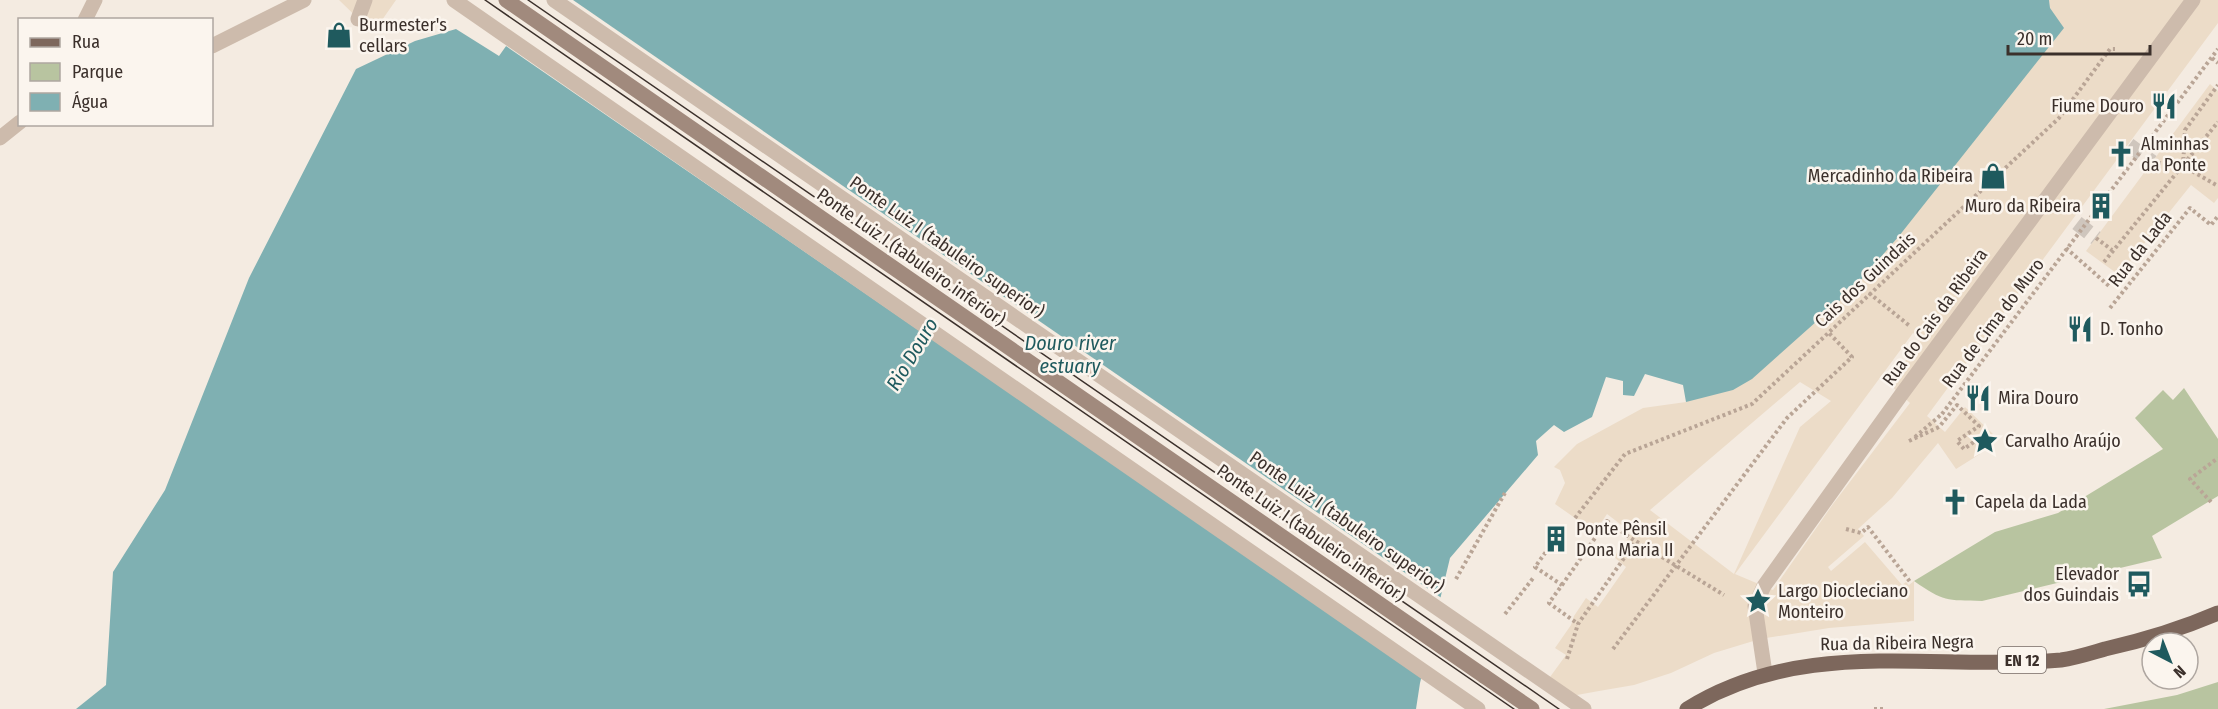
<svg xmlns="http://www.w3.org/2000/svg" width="2218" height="709" font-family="'Fira Sans Condensed',sans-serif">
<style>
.green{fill:#b8c4a0}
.plaza{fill:#ecdcc8;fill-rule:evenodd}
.water{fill:#7fb0b2}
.pier{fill:#f4ebe1}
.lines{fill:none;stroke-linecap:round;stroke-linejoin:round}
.pedestrian-tunnel{stroke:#cfc6bd;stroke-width:15;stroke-dasharray:15 8;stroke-linecap:butt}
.path{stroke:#b9a596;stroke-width:4;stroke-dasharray:3 3;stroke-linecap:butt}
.service{stroke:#cdbbac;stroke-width:15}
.pedestrian{stroke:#cdbbac;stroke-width:15}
.minor{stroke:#cdbbac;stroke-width:15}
.secondary{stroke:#a18a7d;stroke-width:15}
.primary{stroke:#7d675c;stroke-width:15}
.tram{stroke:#3b302b;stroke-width:1.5}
.path-bridge{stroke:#b9a596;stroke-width:4;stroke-dasharray:3 3;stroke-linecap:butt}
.pedestrian-bridge{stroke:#cdbbac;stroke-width:15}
.secondary-bridge{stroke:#a18a7d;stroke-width:15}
.labels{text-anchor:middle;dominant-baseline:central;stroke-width:5;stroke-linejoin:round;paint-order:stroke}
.shield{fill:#fbf5ee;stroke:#756b66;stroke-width:1.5}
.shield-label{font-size:16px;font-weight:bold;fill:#3b302b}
.poi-label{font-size:18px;fill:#3b302b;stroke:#fbf5ee;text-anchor:start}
.street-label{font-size:18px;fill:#3b302b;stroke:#fbf5ee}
.water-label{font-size:20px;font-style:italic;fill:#1f5a5e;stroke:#fbf5ee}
</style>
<rect width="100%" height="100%" fill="#f4ebe1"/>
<!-- green -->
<path class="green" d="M2184,388L2218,439V496L2152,536L2162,558L1982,601C1946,600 1944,602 1914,581L1995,532L2058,513L2163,449L2135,418L2163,390L2173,400Z
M2218,682V709H2104L2177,695Z"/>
<!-- plaza -->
<path class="plaza" d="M339,0H396L373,33Z
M2049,0H2218V23L1927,416L1945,432L1965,407L1993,434L1976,446L1980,454L1956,469L1938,443L1892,498L1858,529L1864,536L1828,567L1831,571L1865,542L1902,585L1906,582L1909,585L1914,581V621L1829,628L1760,639L1714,653L1671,673L1634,685L1599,691L1577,695L1542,688L1566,655L1555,648L1571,625L1574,616L1586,598L1598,607L1626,567L1614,557L1632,533L1607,514L1595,532L1555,504L1565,483L1560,470L1554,467L1577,444L1643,408L1686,402L2050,8ZM1913,333L1922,339L1894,376L1889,374L1885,380L1910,403L1833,504L1773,590L1735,574ZM1800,382L1831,401L1800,427L1734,574L1650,510Z
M2210,84L2218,91V198L2214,203L2191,185L2119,275L2086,251Z"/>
<!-- water -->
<path class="water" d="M539,0H2049L2050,8L2064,28L1899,236L1854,288L1752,379L1733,390L1686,402L1683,385L1645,374L1634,396L1623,395V381L1606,377L1592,417L1564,432L1554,425L1536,441L1538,455L1450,558L1420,683L1416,709H76L106,685L113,572L165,490L249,278L356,69L415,41L456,29L499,56Z"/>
<!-- pier -->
<path class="pier" d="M535,0H573L1443,599L1424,678L503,44Z"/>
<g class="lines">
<!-- pedestrian-tunnel -->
<path class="pedestrian-tunnel" d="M2129,145L2152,162
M2077,223L2096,238"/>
<!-- path -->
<path class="path" d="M2212,58L2218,63
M2152,162L2183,166L2218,186
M2183,166L2185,130L2218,85
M2096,238L2112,250
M2066,248L2109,286
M2104,262L2218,122
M1869,293L1911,327
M2110,308L2190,208L2211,225L2218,216
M1915,437L1942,414
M1909,441L1939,427L1957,405L1979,426L1957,441L1964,449L1989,431
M2211,502L2190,479L2218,458
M1575,518L1625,454L1752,404L2059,118L2110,49H2115
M1563,528L1535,567L1562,585L1549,603L1578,624
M1846,529L1861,533L1868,527L1911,583
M1456,579L1506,491
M1562,585L1607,521L1629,537L1724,595
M1505,614L1534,577
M1613,649L1787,418L1852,357L1829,333
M1567,659L1578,624L1636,541
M1874,709H1883"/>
<!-- service -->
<path class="service" d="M358,19L365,0"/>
<!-- pedestrian -->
<path class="pedestrian" d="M1765,673L1755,606L1764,586L1901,395L2193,0"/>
<!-- minor -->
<path class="minor" d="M85,20L95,0
M212,46L304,0
M0,138L20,122"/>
<!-- secondary -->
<path class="secondary" d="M1484,676L1532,709"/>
<!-- primary -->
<path class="primary" d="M1687,709C1804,636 1932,671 2061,660C2076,658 2091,653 2105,649C2145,640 2181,629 2218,613"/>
<!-- tram -->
<path class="tram" d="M485,0L1514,709
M528,0L1559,709"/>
<!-- path-bridge -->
<path class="path-bridge" d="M1942,414L2218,49"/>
<!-- pedestrian-bridge -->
<path class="pedestrian-bridge" d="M454,0L1478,709
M554,0L1584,709"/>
<!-- secondary-bridge -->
<path class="secondary-bridge" d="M506,0L1484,676"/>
</g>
<!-- icons -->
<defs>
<g id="shop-bare" transform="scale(2.07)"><path d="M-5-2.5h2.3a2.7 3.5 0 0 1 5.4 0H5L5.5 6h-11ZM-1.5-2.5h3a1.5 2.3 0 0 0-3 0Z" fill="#1f5a5e" stroke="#fbf5ee" stroke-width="2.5" paint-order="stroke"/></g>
<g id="restaurant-bare" transform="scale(2.07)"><path d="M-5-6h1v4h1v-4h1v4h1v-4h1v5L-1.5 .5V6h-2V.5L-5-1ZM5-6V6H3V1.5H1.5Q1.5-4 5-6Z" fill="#1f5a5e" stroke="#fbf5ee" stroke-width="2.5" paint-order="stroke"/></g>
<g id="church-bare" transform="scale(2.07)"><path d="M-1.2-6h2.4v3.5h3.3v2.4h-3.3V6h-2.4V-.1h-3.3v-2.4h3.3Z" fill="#1f5a5e" stroke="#fbf5ee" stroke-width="2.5" paint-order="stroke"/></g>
<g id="building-bare" transform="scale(2.07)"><path d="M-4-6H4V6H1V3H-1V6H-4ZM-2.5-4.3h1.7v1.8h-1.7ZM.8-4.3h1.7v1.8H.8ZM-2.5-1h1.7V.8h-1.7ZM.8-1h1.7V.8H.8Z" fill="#1f5a5e" stroke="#fbf5ee" stroke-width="2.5" paint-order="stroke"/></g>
<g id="sight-bare" transform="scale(2.07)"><path d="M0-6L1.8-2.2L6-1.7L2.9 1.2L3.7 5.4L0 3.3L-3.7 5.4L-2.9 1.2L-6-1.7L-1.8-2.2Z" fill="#1f5a5e" stroke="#fbf5ee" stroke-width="2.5" paint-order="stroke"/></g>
<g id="bus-bare" transform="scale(2.07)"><path d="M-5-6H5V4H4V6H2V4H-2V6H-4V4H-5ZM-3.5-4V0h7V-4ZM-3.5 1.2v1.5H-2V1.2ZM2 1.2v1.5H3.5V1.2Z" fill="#1f5a5e" stroke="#fbf5ee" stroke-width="2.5" paint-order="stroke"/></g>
</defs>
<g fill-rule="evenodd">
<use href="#shop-bare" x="339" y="35"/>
<use href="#restaurant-bare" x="2164" y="106"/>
<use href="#church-bare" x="2121" y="154"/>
<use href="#shop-bare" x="1993" y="176"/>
<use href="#building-bare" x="2101" y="206"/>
<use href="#restaurant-bare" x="2080" y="329"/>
<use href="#restaurant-bare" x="1978" y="398"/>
<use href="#sight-bare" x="1985" y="441"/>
<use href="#church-bare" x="1955" y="502"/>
<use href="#building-bare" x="1556" y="539"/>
<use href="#bus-bare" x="2139" y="584"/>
<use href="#sight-bare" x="1758" y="601"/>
</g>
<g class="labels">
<!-- shield labels -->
<rect class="shield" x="1998" y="647" width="48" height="26" rx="4.5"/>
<g class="shield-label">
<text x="2022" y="660">EN 12</text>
</g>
<!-- poi labels -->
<g class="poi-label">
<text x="359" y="25">Burmester's<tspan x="359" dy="21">cellars</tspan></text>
<text x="2144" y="106" text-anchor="end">Fiume Douro</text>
<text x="2141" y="144">Alminhas<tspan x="2141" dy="21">da Ponte</tspan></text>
<text x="1973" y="176" text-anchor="end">Mercadinho da Ribeira</text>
<text x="2081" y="206" text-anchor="end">Muro da Ribeira</text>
<text x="2100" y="329">D. Tonho</text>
<text x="1998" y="398">Mira Douro</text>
<text x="2005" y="441">Carvalho Araújo</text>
<text x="1975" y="502">Capela da Lada</text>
<text x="1576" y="529">Ponte Pênsil<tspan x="1576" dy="21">Dona Maria II</tspan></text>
<text x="2119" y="574" text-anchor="end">Elevador<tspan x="2119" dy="21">dos Guindais</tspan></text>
<text x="1778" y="591">Largo Diocleciano<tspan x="1778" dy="21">Monteiro</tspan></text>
</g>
<!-- street labels -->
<g class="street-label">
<text transform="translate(947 247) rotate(35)">Ponte Luiz I (tabuleiro superior)</text>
<text transform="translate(2140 249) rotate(-52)">Rua da Lada</text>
<text transform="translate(911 257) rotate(35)">Ponte Luiz I (tabuleiro inferior)</text>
<text transform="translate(1865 280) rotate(-43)">Cais dos Guindais</text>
<text transform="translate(1935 317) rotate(-54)">Rua do Cais da Ribeira</text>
<text transform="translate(1993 323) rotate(-53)">Rua de Cima do Muro</text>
<text transform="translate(1347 522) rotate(35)">Ponte Luiz I (tabuleiro superior)</text>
<text transform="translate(1311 533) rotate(35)">Ponte Luiz I (tabuleiro inferior)</text>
<text transform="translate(1897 643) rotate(-1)">Rua da Ribeira Negra</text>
</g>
<!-- water labels -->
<g class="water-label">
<text x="1070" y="343">Douro river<tspan x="1070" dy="23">estuary</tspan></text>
<text transform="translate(912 354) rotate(-59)">Rio Douro</text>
</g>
</g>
<!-- legend -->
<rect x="18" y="18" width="195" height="108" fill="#fbf5ee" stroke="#aea6a0" stroke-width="1.5"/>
<rect x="30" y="38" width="30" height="9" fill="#7d675c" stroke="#aea6a0" stroke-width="1.5"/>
<text x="72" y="48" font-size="18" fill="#3b302b">Rua</text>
<rect x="30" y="63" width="30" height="18" fill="#b8c4a0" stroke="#aea6a0" stroke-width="1.5"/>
<text x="72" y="78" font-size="18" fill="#3b302b">Parque</text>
<rect x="30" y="93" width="30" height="18" fill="#7fb0b2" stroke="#aea6a0" stroke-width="1.5"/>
<text x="72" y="108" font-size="18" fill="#3b302b">Água</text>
<!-- north arrow -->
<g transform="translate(2170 661) rotate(138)"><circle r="28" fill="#fbf5ee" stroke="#aea6a0" stroke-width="1.5"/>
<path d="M0-4.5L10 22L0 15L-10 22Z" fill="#1f5a5e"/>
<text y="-9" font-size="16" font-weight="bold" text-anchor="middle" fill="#3b302b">N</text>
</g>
<!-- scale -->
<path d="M2008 45v9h142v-9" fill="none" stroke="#3b302b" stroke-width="3"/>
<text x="2017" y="45" font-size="18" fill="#3b302b" stroke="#fbf5ee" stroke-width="4.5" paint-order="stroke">20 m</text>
</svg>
